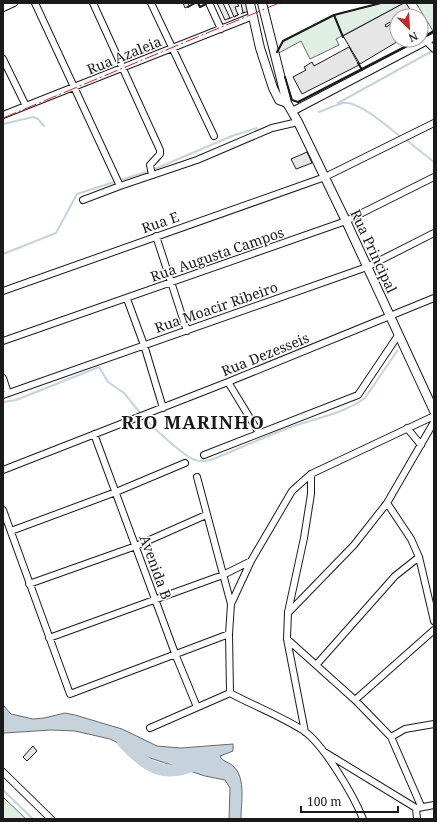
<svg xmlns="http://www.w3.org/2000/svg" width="437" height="822" font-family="'Noto Serif',serif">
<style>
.green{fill:#e0efe3;stroke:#6a6a6a}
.water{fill:#c6d2dc;stroke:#6a6a6a}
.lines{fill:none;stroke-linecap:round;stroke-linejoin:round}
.stream{stroke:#c6d2dc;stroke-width:2}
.river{stroke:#c6d2dc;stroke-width:12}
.building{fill:#e6e6e6;stroke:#1a1a1a;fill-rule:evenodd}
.minor-casing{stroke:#1a1a1a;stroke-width:8}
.tertiary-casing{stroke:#1a1a1a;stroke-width:9}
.secondary-casing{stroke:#1a1a1a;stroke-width:10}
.minor{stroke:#fff;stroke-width:6}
.tertiary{stroke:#fff;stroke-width:7}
.secondary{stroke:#fff;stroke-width:8}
.fence{stroke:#1a1a1a;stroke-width:1;stroke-dasharray:5 2;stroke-linecap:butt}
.wall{stroke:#1a1a1a;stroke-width:2}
.power{stroke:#c62828;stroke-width:1;stroke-dasharray:14 3 2 3;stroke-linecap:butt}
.labels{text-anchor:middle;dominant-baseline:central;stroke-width:3;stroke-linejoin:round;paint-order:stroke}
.street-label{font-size:14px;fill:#1a1a1a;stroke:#fff}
.district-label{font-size:18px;font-weight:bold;letter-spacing:1px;fill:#1a1a1a;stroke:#fff}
</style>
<rect width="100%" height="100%" fill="#fff"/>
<!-- green -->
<path class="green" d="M381,3H404L336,39L339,45L310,59L301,41L277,54L283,41L334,15Z
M416,3H434V31H433Z
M3,797L26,819H3Z"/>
<!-- water -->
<path class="water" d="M3,705L11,714L33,719L44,718L65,713L75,715L122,729L157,746L181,748L233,744V751L220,756C222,762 230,762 234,767C246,779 241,803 241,819H229L230,788L225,780L205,776L147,757L110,739L75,731L51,730L5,733H3Z"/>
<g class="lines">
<!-- stream -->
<path class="stream" d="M338,103L434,50
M319,112C327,109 335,105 343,103C358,100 389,128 401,137
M3,124L33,117L38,119L44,126
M405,139L434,162
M3,254L56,233L77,194L155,169L232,136L257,128
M3,402L16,400L99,367L108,382L124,393L141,414
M144,417C151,426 185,457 195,460C200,462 206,461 211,460C238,449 264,437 291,427C316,418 343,414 365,398L397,351
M3,790L33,819"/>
<!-- river -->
<path class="river" d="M123,742C146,767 165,780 198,763"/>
</g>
<!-- building -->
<path class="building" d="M183,3H188L189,6L185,8Z
M217,3H223L230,18L225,20Z
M228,3H237L239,6L235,7L238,15L234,17Z
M241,3H247L249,11L243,13Z
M404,3H406L414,16H397V40H400L360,64L343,36ZM390,22L391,24L386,27L385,25Z
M349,47L359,65L302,94L293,77L306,70L304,67L312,62L314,66Z
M307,152L312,163L296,169L291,159Z
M33,746L37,751L27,761L23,757Z"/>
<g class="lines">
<!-- minor casing -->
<g class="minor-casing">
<path id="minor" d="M35,3L120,186L197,160L272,128L298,122
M93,3L160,150V154L150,165L152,175
M151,3L214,136
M209,3L221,29
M3,8L14,3
M426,41L434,49
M3,59L26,106
M3,115L253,16
M83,200L120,186
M156,236L187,331
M3,291L325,177L434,123
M127,299L144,345L163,408
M3,341L346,221L434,177
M3,378L8,393
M228,382L259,433
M3,395L367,267L434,233
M407,428L421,445
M94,434L176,656L197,707
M204,455L358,395L399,334
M3,470L228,382L434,298
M197,477L231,604
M387,503L411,539L419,557L434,621
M3,510L70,694L229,634
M11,531L116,492L185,463
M29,584L136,546L206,515
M289,612L354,545L387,503L434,422
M49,638L223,575L251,561
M287,639L355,700L391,737L421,806
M317,664L395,576L419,557
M230,693L229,634L231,604L251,561L292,491L311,474L434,416
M230,693C254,706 281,716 304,731C324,745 354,796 363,819
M355,700L434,630
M150,728L230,693
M305,732L287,639L288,612L304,538L311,494V474
M391,737L405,729L434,724
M326,753L416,808
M3,772L51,819
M416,808L417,819
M418,808L434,805"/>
</g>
<!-- tertiary casing -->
<g class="tertiary-casing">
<path id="tertiary" d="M293,111L434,37"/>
</g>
<!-- secondary casing -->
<g class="secondary-casing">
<path id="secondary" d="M250,3L260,48L273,88L279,100L287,103
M262,3L287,103L298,122L346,221L434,411"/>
</g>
<!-- minor -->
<use href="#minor" class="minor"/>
<!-- tertiary -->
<use href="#tertiary" class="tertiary"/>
<!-- secondary -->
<use href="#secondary" class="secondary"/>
<!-- fence -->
<path class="fence" d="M205,3L206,4
M228,19L245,12"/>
<!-- wall -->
<path class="wall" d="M198,3L200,7L206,4
M188,7L195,3
M334,15L381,3
M421,38L434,31
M277,52L283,41L334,15L343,37
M358,63L362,70
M285,77L292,100L298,102L418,40"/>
<!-- power -->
<path class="power" d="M3,118L279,3"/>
</g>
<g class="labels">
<!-- street labels -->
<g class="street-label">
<text transform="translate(124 55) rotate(-22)">Rua Azaleia</text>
<text transform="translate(160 222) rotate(-19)">Rua E</text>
<text transform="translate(374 251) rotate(65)">Rua Principal</text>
<text transform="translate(217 254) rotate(-19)">Rua Augusta Campos</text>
<text transform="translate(216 307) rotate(-19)">Rua Moacir Ribeiro</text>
<text transform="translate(265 354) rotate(-22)">Rua Dezesseis</text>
<text transform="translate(156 567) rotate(70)">Avenida B</text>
</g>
<!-- district labels -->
<g class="district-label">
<text x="193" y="422">RIO MARINHO</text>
</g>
</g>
<!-- border -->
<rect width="437" height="822" fill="none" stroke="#1a1a1a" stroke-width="8"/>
<!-- north arrow -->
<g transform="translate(409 28) rotate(155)"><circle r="19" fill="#ffffff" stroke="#a3a3a3"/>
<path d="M0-3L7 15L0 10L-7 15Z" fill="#c62828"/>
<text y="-6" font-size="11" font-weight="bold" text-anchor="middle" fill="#1a1a1a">N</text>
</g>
<!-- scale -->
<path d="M301 806v6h97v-6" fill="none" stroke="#1a1a1a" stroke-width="2"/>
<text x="307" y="806" font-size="12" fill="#1a1a1a" stroke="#ffffff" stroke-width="3" paint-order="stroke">100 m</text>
</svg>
